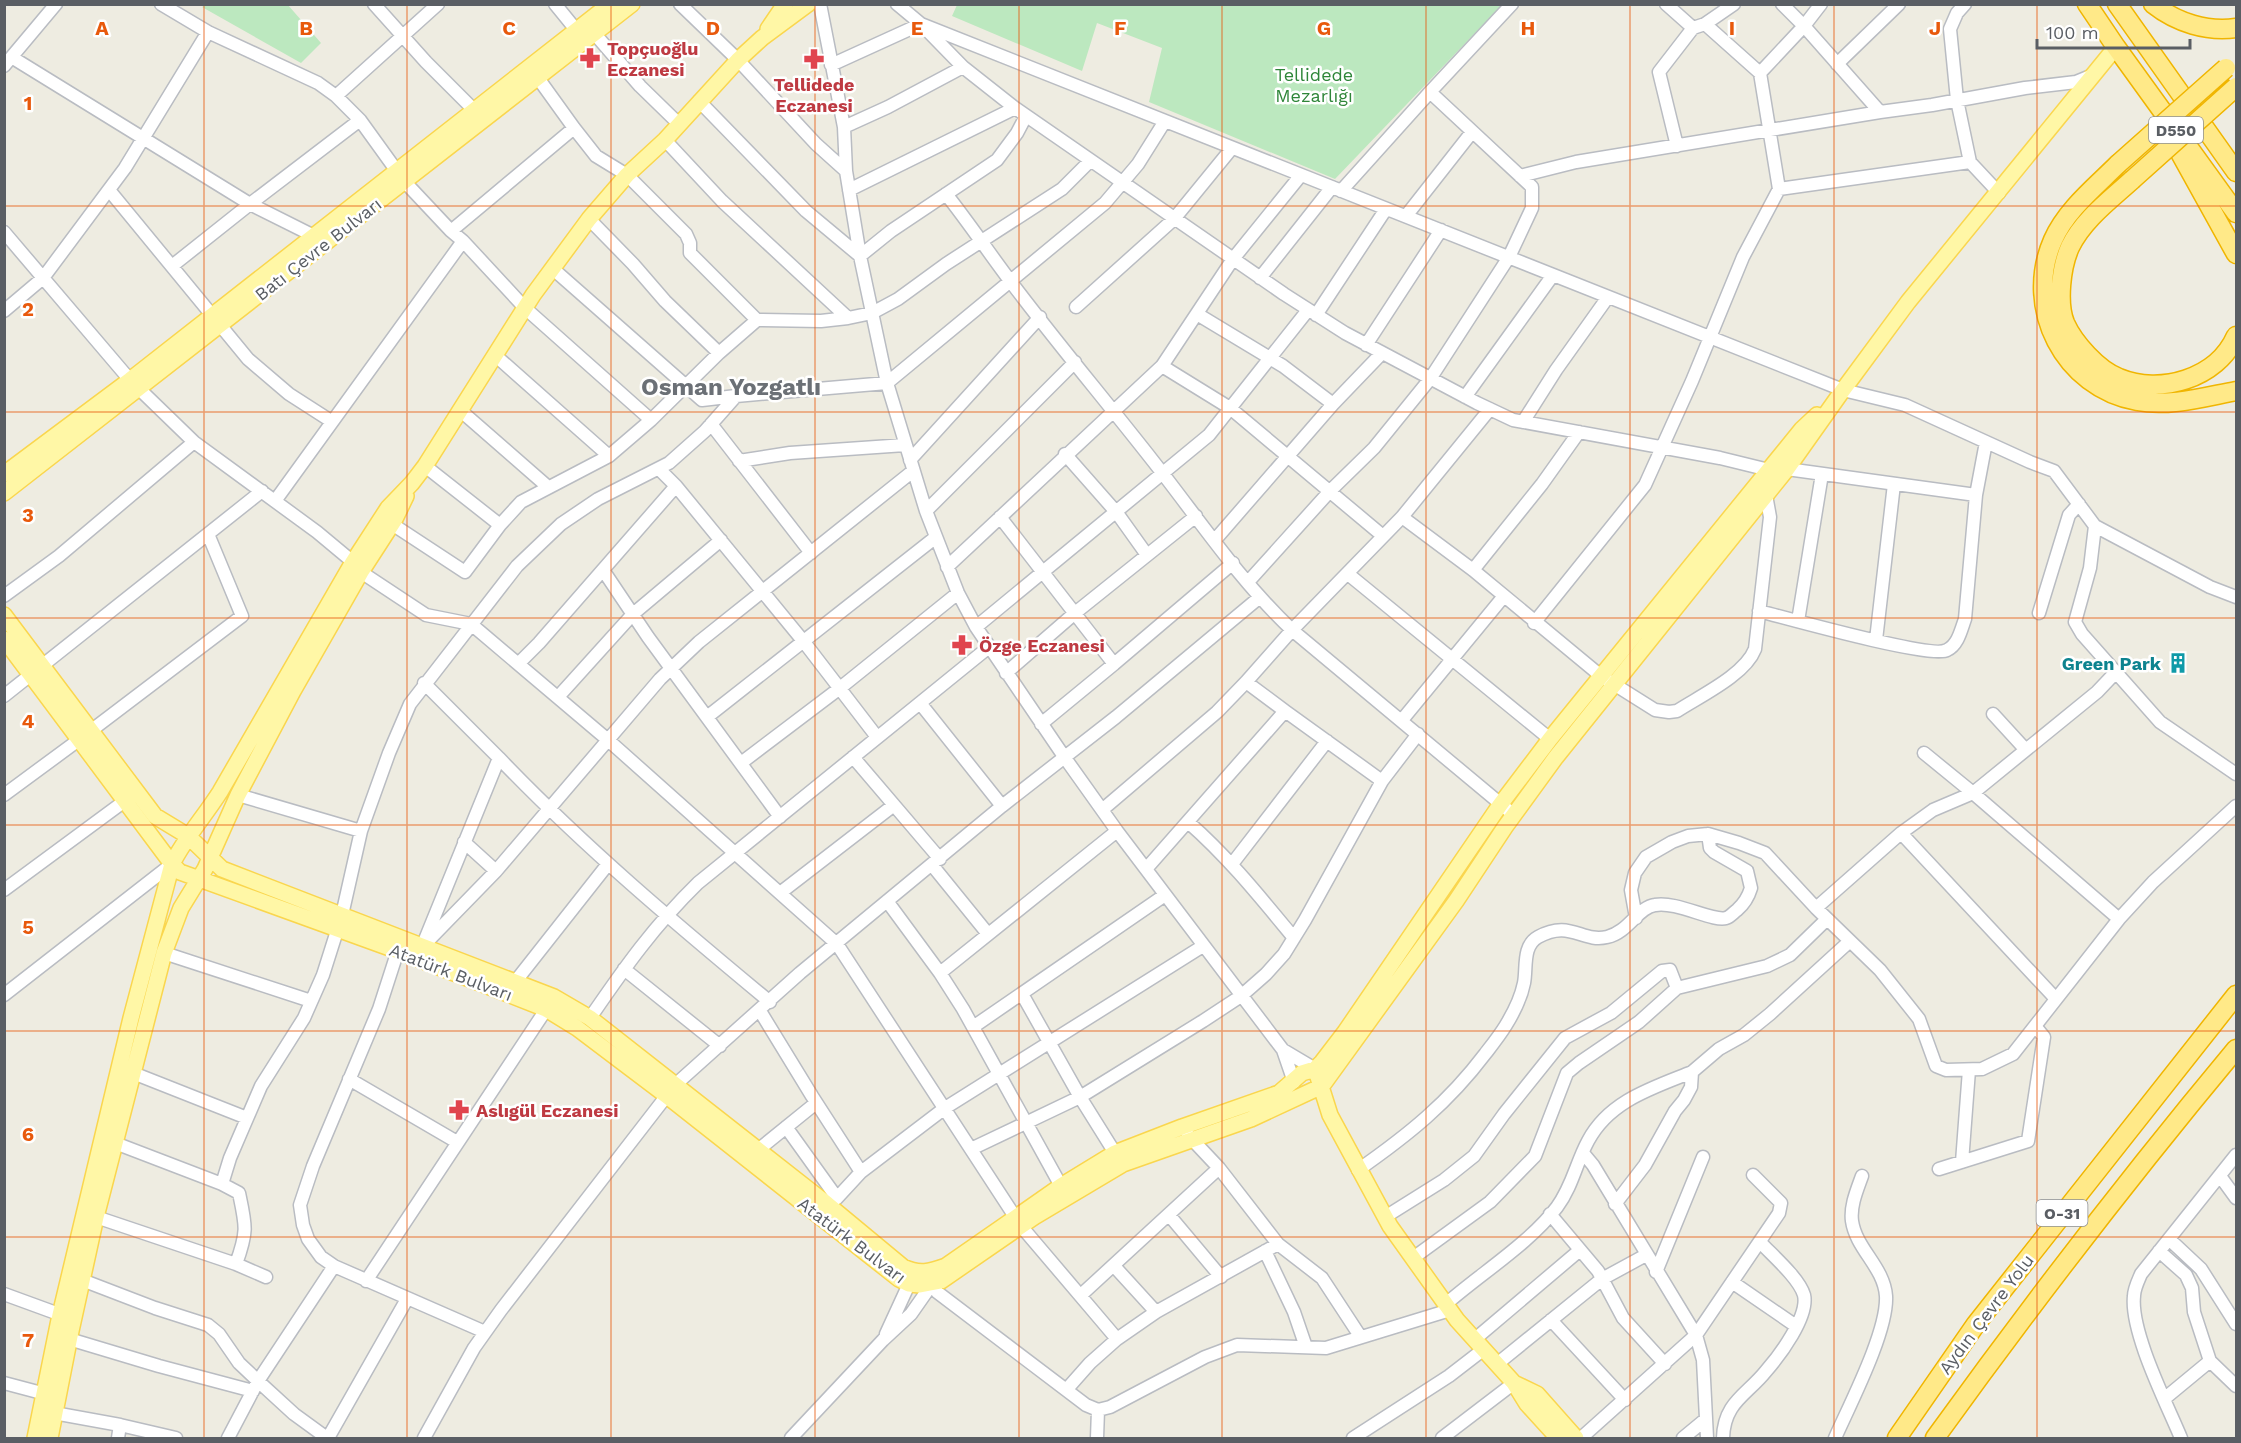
<svg xmlns="http://www.w3.org/2000/svg" width="2241" height="1443" font-family="'Work Sans',sans-serif">
<style>
.green{fill:#bce8bf}
.lines{fill:none;stroke-linecap:round;stroke-linejoin:round}
.minor-casing{stroke:#b9bcc2;stroke-width:15}
.major-casing{stroke:#fad64e;stroke-width:18}
.highway-casing{stroke:#f0b500;stroke-width:21}
.minor{stroke:#fff;stroke-width:12}
.major{stroke:#fff7a6;stroke-width:15}
.highway{stroke:#ffe988;stroke-width:18}
.highway-bridge-casing{stroke:#f0b500;stroke-width:21;stroke-linecap:butt}
.highway-bridge{stroke:#ffe988;stroke-width:18}
.grid{fill:none;stroke:#e8590c;stroke-width:1.5;stroke-opacity:0.55}
.labels{text-anchor:middle;dominant-baseline:central;stroke-width:5;stroke-linejoin:round;paint-order:stroke}
.shield{fill:#fff;stroke:#8c8e92;stroke-width:1.5}
.shield-label{font-size:16px;font-weight:bold;fill:#5a5e64}
.health-label{font-size:18px;font-weight:bold;fill:#be3a42;stroke:#fff;text-anchor:start}
.park-label{font-size:18px;fill:#2f8639;stroke:#fff}
.street-label{font-size:18px;fill:#5a5e64;stroke:#fff}
.culture-label{font-size:18px;font-weight:bold;fill:#0d838f;stroke:#fff;text-anchor:end}
.district-label{font-size:24px;font-weight:bold;fill:#6b7076;stroke:#fff}
.grid-label{font-size:20px;text-anchor:middle;font-weight:bold;fill:#e8590c;stroke:#fff;stroke-width:5;stroke-linejoin:round;paint-order:stroke}
</style>
<rect width="100%" height="100%" fill="#eeece1"/>
<!-- green -->
<path class="green" d="M205,5H288L321,43L301,63L202,7Z
M957,5V4L1502,5L1335,179L1149,102L1162,48L1097,23L1082,71L952,16Z"/>
<g class="lines">
<!-- minor casing -->
<g class="minor-casing">
<path id="minor" d="M161,4L208,32L318,83L336,96L360,120L404,181L451,231L463,241L275,501
M374,4L426,62L479,115
M555,4L577,31L594,33L640,86L679,124
M680,4L738,60L816,144L846,171
M820,4L844,127L846,171L860,256L887,383L926,511L958,593L976,627L1065,758L1117,831L1283,1050L1294,1082
M897,4L921,24L1843,390L1905,405L2030,462L2054,471L2095,526L2090,568L2075,622L2082,634L2160,722L2236,774
M1821,4L1804,26L1880,112
M1965,4L1957,13L1950,29L1957,100L1970,162L1999,193
M1705,24L1734,4
M13,58L250,204L314,236
M1837,64L1899,4
M831,65L921,24L963,67L888,107L844,127
M4,66L56,4
M963,67L1015,108
M530,73L538,78L574,128L596,156L627,175L686,234L690,243V253L757,320
M1760,73L1804,26L1782,4
M336,96L438,4
M699,101L806,211L860,256L891,231L997,160L1017,133L1026,116
M665,140L722,201L848,318
M1677,146L1659,72L1693,28
M1301,175L1233,259L1162,366L1230,408L1383,536
M1520,176L1576,162L1880,112L1932,105L2025,88L2076,82L2093,75
M1779,189L1970,162
M109,190L248,359L289,394L331,421
M849,190L1015,108L1284,294L1345,333L1477,403L1513,420L1720,458L1769,470
M1341,191L1430,92L1512,4
M946,194C969,223 989,253 1011,282C1057,343 1106,401 1153,461C1198,518 1239,580 1292,630L1514,815
M1406,216L1472,132
M589,219L633,264L665,301L719,353
M451,231L574,128
M4,232L130,380L194,442L317,532L353,562L361,572L426,615L471,624L608,740L837,944L1021,1226L1117,1339
M463,241L525,308L651,420
M172,266L250,204L360,120
M552,268L702,400L736,396
M1260,278L1332,187
M1076,307L1174,219L1232,148
M4,311L43,278L125,168L208,32
M1197,314L1283,366L1333,404
M1316,315L1386,209
M1366,345L1441,230
M496,356L609,456
M1465,397L1553,275
M461,411L548,487
M1523,422L1556,370L1608,297
M711,424L811,553
M1065,454L1117,513L1147,555
M910,460L1040,317
M739,461L790,453L905,445
M425,466L500,525L521,502L609,456L651,420L719,353L757,320L821,321L848,318L872,313L898,299L946,264L1062,189L1089,162
M659,469L676,486L804,642L877,737
M1976,495L1986,442
M926,511L1075,362
M1000,517L1114,664L1233,563
M1402,517L1473,570L1601,676L1655,710L1669,712L1677,711C1700,696 1745,675 1755,649L1770,517L1766,495
M392,524L465,572L500,525
M2095,526L2210,587L2236,597
M1214,541L1333,404L1382,353
M947,567L1162,366
M603,570L648,637L780,817
M1473,570L1542,484L1579,432
M1348,574L1550,739
M1248,582L1330,491L1374,448L1430,379L1509,257L1532,208V187L1430,92
M4,596L59,556L194,442
M1759,611C1786,618 1932,659 1947,650C1958,645 1961,630 1965,619L1976,495L1787,469
M2039,613L2069,515L2079,504
M1798,621L1822,474
M1534,623L1645,485L1692,381L1743,257L1779,189L1760,73L1705,24L1693,28L1666,4
M976,627L1209,435L1308,310
M1876,640L1894,484
M519,663L539,643L676,486
M1006,673L1075,613L1196,516
M424,683L499,758L422,947L496,871
M4,696L262,491
M558,697L633,614L721,540
M920,703L1002,806
M1285,711L1382,781
M1993,714L2025,749
M707,717L936,537
M1402,720L1504,596
M1041,724L1114,664
M1924,753L1973,793L2119,919
M853,757L940,859
M499,758C583,846 676,924 770,1002
M741,763L840,688L958,593
M4,795L80,739L242,616L208,534
M238,795L361,831
M1102,810L1217,712L1246,682L1292,630L1402,517L1490,409
M1188,822C1228,857 1260,897 1294,938
M1901,833L2056,999
M464,842L496,871L660,679L699,642L913,471
M1232,864L1327,741
M932,865L988,934
M1146,869L1285,711L1246,682
M4,890L126,800
M780,893L894,805
M887,901L940,973L963,1009L1061,1186
M1816,908L1901,833L1933,810L1973,793L2097,692L2116,672
M1636,918L1631,890L1635,873L1646,857L1672,842L1688,836L1708,834L1739,843L1765,853L1816,908L1880,970L1919,1019L1936,1066L1946,1070L1982,1069L2013,1054L2119,919L2153,882L2236,806
M400,944L379,1009L313,1166L300,1205L303,1225L308,1239L321,1257L334,1266L485,1332
M164,953L311,1001
M624,969L720,1046
M940,973L1117,831
M515,982L608,864
M1022,994L1080,1097L1120,1161
M4,995L172,864
M760,1011L812,1096L861,1172L945,1108L1203,946
M590,1018C625,967 654,926 698,883L989,647
M973,1027L1165,895
M1283,1050L1315,1069
M133,1073L247,1118
M349,1079L457,1142
M786,1127L837,1198
M1188,1135L1219,1168L1278,1244L1322,1278L1360,1336
M115,1143L222,1184L230,1158L261,1086L304,1018L323,975L342,915L361,831L389,753L410,704L517,566L561,524L598,499L669,463L705,431L736,396L887,383L1105,203L1138,164L1165,121
M971,1149L1080,1097L1203,1021L1241,996L1266,974L1284,954L1305,920L1382,781L1418,734
M758,1150L816,1103
M1583,1153L1593,1165L1696,1335L1703,1360L1707,1438
M1962,1162L1969,1070
M1939,1169L2028,1141L2044,1037L2035,1026
M1358,1170C1408,1135 1448,1103 1485,1054C1492,1045 1500,1035 1506,1025C1514,1012 1521,998 1524,983C1527,968 1522,946 1538,937C1570,919 1582,943 1607,937C1629,932 1638,907 1655,905C1677,901 1713,922 1726,918C1730,917 1733,913 1737,910C1744,904 1748,898 1751,888L1747,871L1714,852L1710,848L1708,834
M2220,1176L2236,1198
M222,1184L239,1193C246,1226 248,1231 236,1264L266,1277
M830,1202L837,1198L861,1172
M1615,1204L1645,1165L1675,1111L1684,1100L1691,1087L1692,1072L1719,1049L1744,1035L1770,1014L1850,941
M1550,1214L1598,1271L1623,1318L1665,1364
M1169,1215L1221,1277
M96,1217L236,1264
M1385,1217L1444,1180L1474,1156L1504,1114L1565,1038L1611,1013L1662,971L1670,970L1677,988
M2169,1239L2201,1269L2236,1324
M1265,1251L1294,1312L1306,1347
M2159,1251L2186,1275L2192,1288L2194,1312L2210,1361L2236,1386
M1413,1258L1490,1202L1535,1156L1567,1073L1579,1063L1639,1022L1677,988L1767,966L1790,955L1827,919
M1114,1266L1156,1312
M1656,1272L1703,1157
M928,1275L937,1292L1086,1405L1098,1410L1097,1438
M82,1280L155,1308L208,1325L219,1334L239,1363L258,1381L294,1414L327,1438
M366,1281L551,1002
M1732,1282L1796,1326
M4,1294L67,1317
M1081,1295L1219,1168
M1446,1304C1480,1274 1530,1243 1557,1207C1573,1185 1576,1163 1588,1141C1609,1101 1652,1088 1692,1072
M1551,1320L1625,1400
M886,1334L909,1284
M69,1339L159,1366L253,1391
M1475,1339L1580,1250
M1497,1364L1602,1279L1646,1255
M4,1383L53,1396
M1067,1389L1090,1363L1117,1339L1156,1312L1278,1244
M2164,1399L2210,1361
M1098,1410L1110,1407L1205,1357L1237,1345L1326,1348L1450,1310
M54,1413L120,1425
M118,1438L120,1425L176,1438
M228,1438L258,1381L334,1266
M328,1438L407,1299
M424,1438L474,1348L501,1310L675,1085L800,973L1002,806L1116,717L1260,597
M791,1438L883,1340L911,1314L932,1284
M1353,1438L1449,1376L1484,1349
M1442,1438L1514,1383
M1581,1438L1696,1335L1779,1213L1781,1203L1753,1175
M1683,1438L1706,1419
M1723,1438C1724,1402 1747,1395 1766,1371C1780,1355 1809,1316 1804,1295C1799,1278 1772,1255 1760,1242
M1835,1438C1850,1404 1888,1331 1886,1296C1884,1267 1856,1249 1852,1221C1850,1206 1857,1190 1862,1176
M2181,1438C2167,1404 2130,1332 2134,1296C2134,1289 2138,1281 2141,1274L2236,1155"/>
</g>
<!-- major casing -->
<g class="major-casing">
<path id="major" d="M768,29L785,4
M4,474L130,380L610,4
M4,493L632,4
M4,615L155,816L188,836L222,869L554,997L590,1018L827,1204L903,1267C920,1275 929,1272 946,1266L1061,1186L1115,1153L1182,1127L1279,1093L1302,1073L1315,1069L1322,1062L1345,1032L1500,805L1550,739L1802,429L1817,415
M4,639L172,864L180,872L398,951L546,1009L577,1028L667,1096L899,1279L909,1284L920,1285L941,1281L1034,1217L1123,1164L1251,1119L1322,1086L1456,901L1505,827L1556,757L1787,469L1843,390L1908,302L2116,47
M1318,1077L1330,1115L1390,1226L1457,1320L1514,1383L1527,1404L1558,1438
M1514,1383L1537,1394L1576,1438
M35,1438L60,1315L131,1018L172,864C185,838 204,817 220,792L353,562L388,508L412,483L425,466L533,295L589,219L627,175L665,140L738,60L762,38L808,4
M50,1438L71,1331L96,1217L164,953L181,908L205,869L238,795L293,691L361,572L394,521L406,496"/>
</g>
<!-- highway casing -->
<g class="highway-casing">
<path id="highway" d="M2087,4L2116,47L2236,213
M2117,4L2236,172
M2153,4C2177,23 2207,32 2236,28
M2180,153L2236,254
M2118,164C2095,187 2066,210 2053,240C2023,308 2064,388 2137,401C2170,407 2204,397 2236,391
M2132,180C2110,200 2083,220 2070,247C2061,267 2057,303 2065,323C2074,343 2098,370 2119,378C2160,395 2217,379 2236,336
M1897,1438L1976,1324L2236,995
M1935,1438C2031,1305 2131,1175 2236,1049"/>
</g>
<!-- minor -->
<use href="#minor" class="minor"/>
<!-- major -->
<use href="#major" class="major"/>
<!-- highway -->
<use href="#highway" class="highway"/>
<!-- highway-bridge casing -->
<g class="highway-bridge-casing">
<path id="highway-bridge" d="M2118,164L2226,68
M2132,180L2236,87"/>
</g>
<!-- highway-bridge -->
<use href="#highway-bridge" class="highway-bridge"/>
</g>
<!-- grid -->
<path class="grid" d="M204,4V1438M407,4V1438M611,4V1438M815,4V1438M1019,4V1438M1222,4V1438M1426,4V1438M1630,4V1438M1834,4V1438M2037,4V1438M4,206H2236M4,412H2236M4,618H2236M4,825H2236M4,1031H2236M4,1237H2236"/>
<!-- icons -->
<defs>
<g id="pharmacy-bare" transform="scale(1.62)"><path d="M-2-6h4v4h4v4h-4v4h-4v-4h-4v-4h4Z" fill="#e0444e" stroke="#fff" stroke-width="2.5" paint-order="stroke"/></g>
<g id="building-bare" transform="scale(1.62)"><path d="M-4-6H4V6H1V3H-1V6H-4ZM-2.5-4.3h1.7v1.8h-1.7ZM.8-4.3h1.7v1.8H.8ZM-2.5-1h1.7V.8h-1.7ZM.8-1h1.7V.8H.8Z" fill="#0f9aa8" stroke="#fff" stroke-width="2.5" paint-order="stroke"/></g>
</defs>
<g fill-rule="evenodd">
<use href="#pharmacy-bare" x="590" y="58"/>
<use href="#pharmacy-bare" x="814" y="59"/>
<use href="#pharmacy-bare" x="962" y="645"/>
<use href="#building-bare" x="2178" y="663"/>
<use href="#pharmacy-bare" x="459" y="1110"/>
</g>
<g class="labels">
<!-- shield labels -->
<g class="shield">
<rect x="2149" y="117" width="54" height="26" rx="4.5"/>
<rect x="2036.5" y="1200" width="51" height="26" rx="4.5"/>
</g>
<g class="shield-label">
<text x="2176" y="130">D550</text>
<text x="2062" y="1213">O-31</text>
</g>
<!-- health labels -->
<g class="health-label">
<text x="607" y="48">Topçuoğlu<tspan x="607" dy="21">Eczanesi</tspan></text>
<text x="814" y="84" text-anchor="middle">Tellidede<tspan x="814" dy="21">Eczanesi</tspan></text>
<text x="979" y="645">Özge Eczanesi</text>
<text x="476" y="1110">Aslıgül Eczanesi</text>
</g>
<!-- park labels -->
<g class="park-label">
<text x="1314" y="74">Tellidede<tspan x="1314" dy="21">Mezarlığı</tspan></text>
</g>
<!-- street labels -->
<g class="street-label">
<text transform="translate(318 249) rotate(-38)">Batı Çevre Bulvarı</text>
<text transform="translate(451 972) rotate(21)">Atatürk Bulvarı</text>
<text transform="translate(852 1240) rotate(37)">Atatürk Bulvarı</text>
<text transform="translate(1986 1314) rotate(-53)">Aydın Çevre Yolu</text>
</g>
<!-- culture labels -->
<g class="culture-label">
<text x="2161" y="663">Green Park</text>
</g>
<!-- district labels -->
<g class="district-label">
<text x="731" y="387">Osman Yozgatlı</text>
</g>
</g>
<g class="grid-label">
<text x="102" y="35">A</text>
<text x="306" y="35">B</text>
<text x="509" y="35">C</text>
<text x="713" y="35">D</text>
<text x="917" y="35">E</text>
<text x="1120" y="35">F</text>
<text x="1324" y="35">G</text>
<text x="1528" y="35">H</text>
<text x="1732" y="35">I</text>
<text x="1935" y="35">J</text>
<text x="28" y="110">1</text>
<text x="28" y="316">2</text>
<text x="28" y="522">3</text>
<text x="28" y="728">4</text>
<text x="28" y="934">5</text>
<text x="28" y="1141">6</text>
<text x="28" y="1347">7</text>
</g>
<!-- border -->
<rect width="2241" height="1443" fill="none" stroke="#5a5e64" stroke-width="12"/>
<!-- scale -->
<path d="M2037 39v9h153v-9" fill="none" stroke="#5a5e64" stroke-width="3"/>
<text x="2046" y="39" font-size="18" fill="#5a5e64" stroke="#ffffff" stroke-width="4.5" paint-order="stroke">100 m</text>
</svg>
